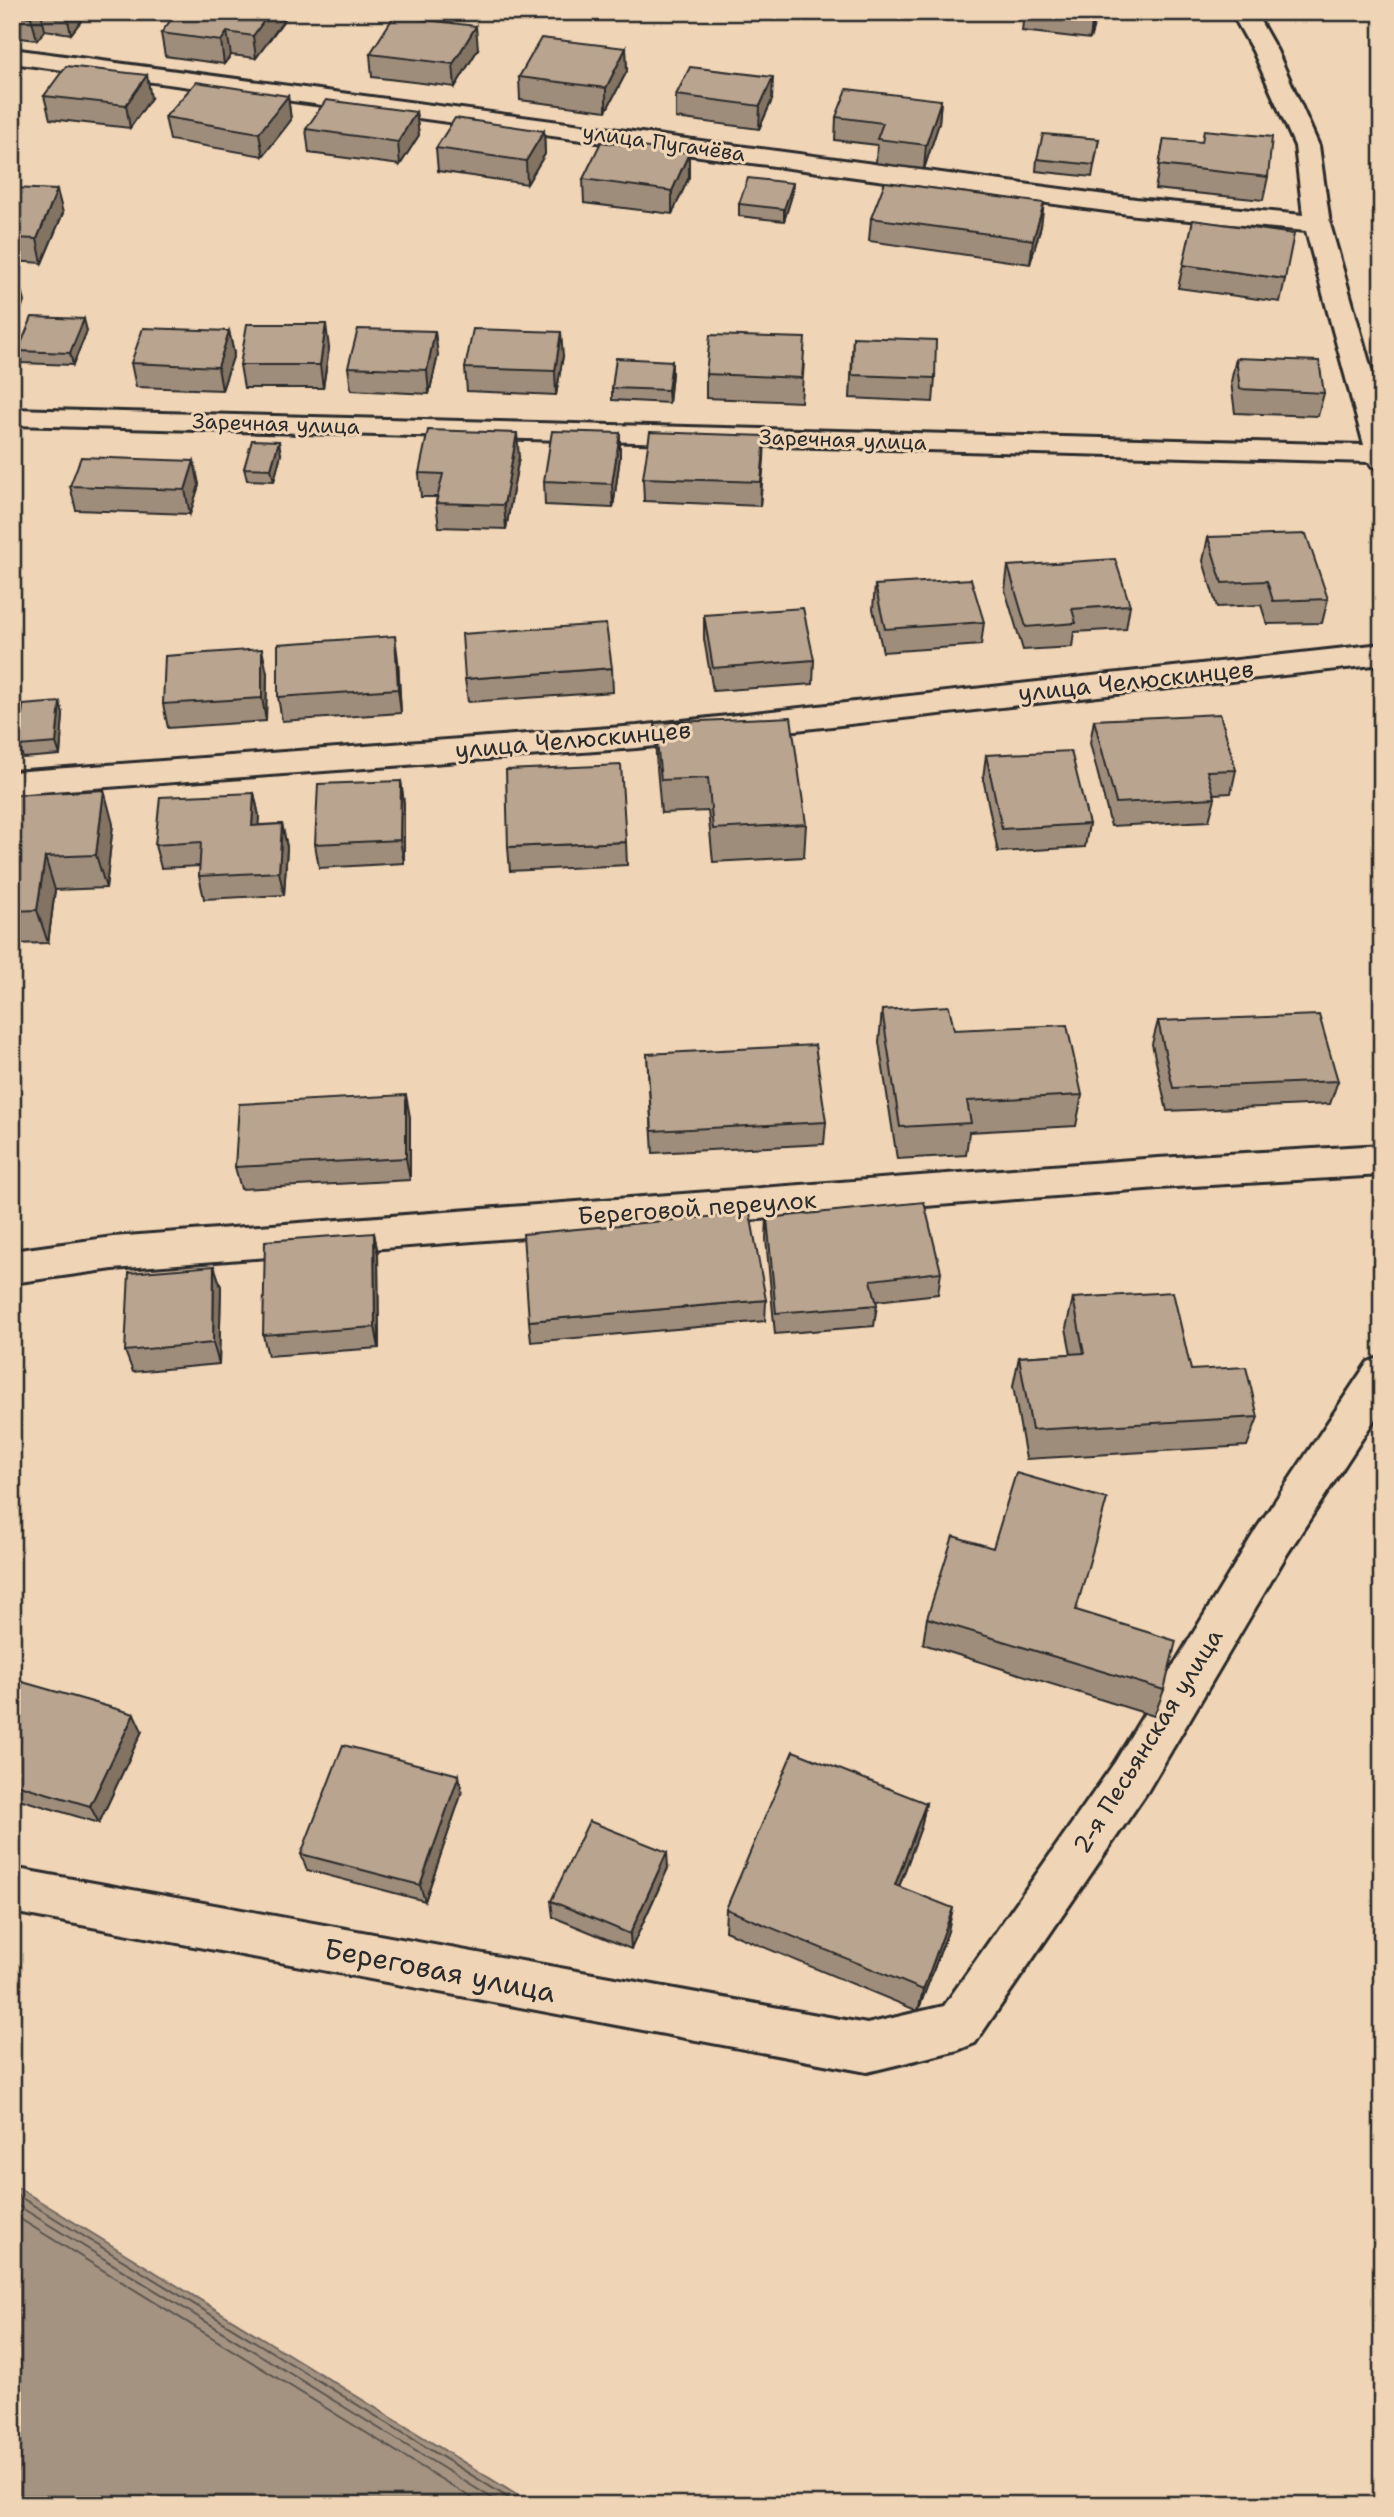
<svg xmlns="http://www.w3.org/2000/svg" width="1394" height="2517" font-family="'Shantell Sans',sans-serif">
<style>
.water{fill:#a49381;stroke:#74695f;stroke-width:2}
.lines{fill:none;stroke-linecap:round;stroke-linejoin:round}
.shore{stroke:#5b554d;stroke-width:2}
.street-casing{stroke:#2b2b2b;stroke-width:6}
.street{fill:#efd4b6;fill-rule:evenodd}
.wall{fill:#9f8d7b;stroke:#2b2b2b;stroke-width:2}
.shaded-wall{fill:#827364;stroke:#2b2b2b;stroke-width:2}
.building{fill:#b9a48f;stroke:#2b2b2b;stroke-width:2}
.labels{text-anchor:middle;dominant-baseline:central;stroke-width:6;stroke-linejoin:round;paint-order:stroke}
.far-street-label{font-size:21px;fill:#2b2b2b;stroke:#efd4b6}
.street-label{font-size:24px;fill:#2b2b2b;stroke:#efd4b6}
.near-street-label{font-size:28px;fill:#2b2b2b;stroke:#efd4b6}
</style>
<rect width="100%" height="100%" fill="#efd4b6"/>
<filter id="ink" filterUnits="userSpaceOnUse"><feTurbulence type="fractalNoise" baseFrequency=".0143" numOctaves="2"/><feDisplacementMap in="SourceGraphic" scale="14" xChannelSelector="R" yChannelSelector="G"/><feConvolveMatrix kernelMatrix="1 2 1 2 8 2 1 2 1" color-interpolation-filters="sRGB"/></filter>
<g filter="url(#ink)">
<!-- water -->
<path class="water" d="M12,2184L533,2505H12Z"/>
<g class="lines">
<!-- shore -->
<path class="shore" d="M12,2192L520,2505
M12,2202L503,2505
M12,2214L483,2505"/>
<!-- street casing -->
<g class="street-casing">
<path id="street" d="M1231,12H1255L1277,51L1319,146L1330,224L1382,408V469L1372,466L1369,462L12,425V409L1364,445L1306,231L1136,215L12,63V49L1136,199L1303,215L1295,146L1253,51Z
M1382,644V664L637,748L12,794V772L637,726Z
M1382,1145V1175L1158,1188L113,1269L12,1283V1251L113,1237L1158,1158Z
M1382,1357V1408L1287,1554L1147,1792L975,2043L958,2050L867,2072L12,1912V1868L867,2024L944,2006L1115,1762L1257,1528L1368,1362Z"/>
</g>
<!-- street -->
<use href="#street" class="street"/>
</g>
<!-- wall -->
<path class="wall" d="M12,12H88L71,34L45,30L37,40L12,37Z
M1024,12H1098L1090,39L1022,31Z
M287,16L256,58L231,55L224,64L165,56L161,33Z
M626,48L627,71L606,111L520,100L519,77Z
M478,49L455,87L372,77L370,54Z
M676,95L772,100L759,129L676,118Z
M44,96L151,98L130,128L50,119Z
M288,96L291,120L263,156L170,140L165,117Z
M941,100L939,123L924,169L876,163L877,145L835,140L836,117Z
M416,112L419,135L400,165L309,153L306,129Z
M544,131L545,154L527,184L438,171L436,148Z
M1099,139L1092,177L1036,171L1037,159Z
M1164,139L1268,177L1263,200L1155,189Z
M689,153V177L672,214L584,203L583,179Z
M12,188L63,213L42,263L12,261Z
M792,195L784,221L739,216V204Z
M871,218L1041,226L1030,264L869,241Z
M1183,265L1285,279L1280,302L1178,288Z
M87,331L73,365L21,363L18,351Z
M229,331L234,354L222,390L136,387L131,363Z
M853,337L935,378L933,402L850,398Z
M329,348L323,388H244L240,365Z
M438,355L429,394L351,390L348,367Z
M563,356L556,395L467,391L465,368Z
M1236,358L1324,393L1318,416L1235,413L1231,382Z
M672,361V373L669,403L612,400V388Z
M804,362L801,402L706,398V374Z
M620,433V457L613,508L545,505L544,481Z
M765,436L760,506L644,501L643,478Z
M281,454L274,481L247,480L244,468Z
M519,457L506,529L439,527L436,503L437,497H421L419,473Z
M194,461L199,485L190,514L76,510L70,486Z
M1208,537L1328,599L1322,623L1267,624L1261,605L1217,607L1203,561Z
M1008,566L1130,605L1126,629L1074,632L1072,647L1023,650L1005,590Z
M875,585L984,622L981,645L883,652L873,609Z
M704,615L814,660L813,684L713,691L704,639Z
M398,660L401,713L282,721L278,697Z
M612,668L613,692L468,702L465,679Z
M267,673L266,721L168,728L163,704Z
M60,702L63,714L60,755L23,758L19,746Z
M1094,720L1236,770L1231,793L1214,794L1215,798L1209,821L1111,826L1090,743Z
M655,723L806,824L804,857L713,862L708,811L661,813L656,756Z
M986,755L1089,824L1085,847L998,852L983,778Z
M401,781L404,804V863L319,868L315,844Z
M254,793L259,816L258,825L282,824L287,847L284,895L204,899L199,876L200,866L161,868L155,845Z
M12,795L113,824L106,888L55,890L48,943L12,944Z
M626,842L627,865L510,871L508,847Z
M882,1010L954,1030L1082,1095L1076,1126L969,1132L966,1155L897,1159L879,1042Z
M1158,1021L1338,1081L1330,1104L1167,1111L1152,1044Z
M647,1054L826,1122L824,1144L653,1153Z
M410,1117V1180L241,1189L235,1167Z
M767,1218L941,1272L938,1294L876,1301L877,1305L874,1326L775,1334L766,1239Z
M374,1233L378,1254L379,1348L268,1356L263,1335Z
M214,1266L221,1287L219,1364L133,1372L125,1351Z
M1073,1298L1191,1370L1258,1417L1247,1446L1026,1459L1013,1386L1019,1357L1071,1354L1066,1328Z
M766,1300L765,1321L531,1342L529,1321Z
M993,1548L1076,1610L1164,1690L1154,1716L923,1644L927,1618Z
M12,1679L142,1731L99,1823L12,1797Z
M462,1792L425,1901L307,1870L301,1854Z
M926,1803L921,1827L899,1887L948,1931L918,2011L725,1931L726,1909Z
M668,1868L631,1949L553,1917L551,1901Z"/>
<!-- shaded-wall -->
<path class="shaded-wall" d="M36,12H41L45,30L37,40L31,17Z
M66,12H88L71,34Z
M270,12H286L287,16L256,58L253,36Z
M1094,12H1098L1090,39L1093,16Z
M476,26L478,49L455,87L453,64Z
M227,32L231,55L224,64L221,41Z
M626,48L627,71L606,111V88Z
M147,75L151,98L130,128L126,105Z
M773,77L772,100L759,129L760,106Z
M288,96L291,120L263,156L259,133Z
M941,100L939,123L924,169L926,145Z
M416,112L419,135L400,165L398,142Z
M544,131L545,154L527,184L526,161Z
M689,153V177L672,214V191Z
M793,183L792,195L784,221V209Z
M57,190L63,213L42,263L37,239Z
M1044,203L1041,226L1030,264L1033,240Z
M18,278L24,301L12,335V293Z
M84,319L87,331L73,365L70,353Z
M326,324L329,348L323,388L320,365Z
M229,331L234,354L222,390L218,367Z
M435,331L438,355L429,394L427,370Z
M561,332L563,356L556,395L555,371Z
M672,361V373L669,403L668,390Z
M517,433L519,457L506,529L504,505Z
M620,433V457L613,508L612,484Z
M765,436L764,460L760,506L761,482Z
M279,441L281,454L274,481L271,469Z
M194,461L199,485L190,514L185,490Z
M395,636L398,660L401,713L398,689Z
M262,649L267,673L266,721L262,698Z
M12,656L15,663L12,687Z
M60,702L63,714L60,755L56,743Z
M401,781L404,804V863L400,840Z
M104,790L113,824L106,888L96,855Z
M254,793L259,816L257,849L252,826Z
M282,824L287,847L284,895L279,872Z
M45,857L55,890L48,943L37,910Z
M406,1095L410,1117V1180L406,1158Z
M374,1233L378,1254L379,1348L375,1327Z
M214,1266L221,1287L219,1364L213,1343Z
M12,1310L16,1318L12,1338Z
M134,1714L142,1731L99,1823L90,1806Z
M459,1775L462,1792L425,1901L420,1885Z
M926,1803L921,1827L891,1908L895,1885Z
M667,1852L668,1868L631,1949L630,1934Z
M953,1908L948,1931L918,2011L923,1990Z"/>
<!-- building -->
<path class="building" d="M12,12H36L31,17L12,15Z
M177,12H270L253,36L227,32L221,41L161,33Z
M1060,12H1094L1093,16Z
M394,16L476,26L453,64L370,54Z
M541,38L626,48L606,88L519,77Z
M66,66L147,75L126,105L44,96Z
M690,67L773,77L760,106L676,95Z
M196,82L288,96L259,133L165,117Z
M847,89L941,100L926,145L877,139L883,123L836,117Z
M326,100L416,112L398,142L306,129Z
M455,118L544,131L526,161L436,148Z
M1204,130L1272,137L1268,177L1159,165L1164,139L1202,142Z
M1043,134L1099,139L1094,165L1037,159Z
M601,142L689,153L672,191L583,179Z
M748,178L793,183L784,209L739,204Z
M885,182L1044,203L1033,240L871,218Z
M12,188L57,190L37,239L12,238Z
M1193,220L1294,234L1285,279L1183,265Z
M12,278H18L12,293Z
M32,317L84,319L70,353L18,351Z
M247,324H326L320,365H240Z
M143,328L229,331L218,367L131,363Z
M358,329L435,331L427,370L348,367Z
M473,329L561,332L555,371L465,368Z
M710,335L805,338L802,378L706,374Z
M853,337L936,340L935,378L852,375Z
M616,358L672,361L668,390L612,388Z
M1236,358L1319,361L1324,393L1240,389Z
M428,430L517,433L504,505L436,503L443,474L419,473Z
M552,431L620,433L612,484L544,481Z
M650,432L765,436L761,482L643,478Z
M252,440L279,441L271,469L244,468Z
M81,457L194,461L185,490L70,486Z
M1306,534L1328,599L1273,601L1267,581L1222,583L1208,537Z
M1115,559L1130,605L1072,609L1076,623L1026,627L1008,566Z
M971,579L984,622L885,629L875,585Z
M803,608L814,660L713,668L704,615Z
M606,624L612,668L465,679L462,634Z
M395,636L398,689L278,697V644Z
M262,649V698L163,704L165,656Z
M60,702L56,743L19,746L23,705Z
M1220,714L1236,770L1207,771L1215,798L1116,803L1094,720Z
M791,717L806,824L713,829L708,778L661,780L655,723Z
M1071,751L1089,824L1002,829L986,755Z
M621,765L626,842L508,847L506,770Z
M401,781L400,840L315,844L318,784Z
M104,790L96,855L45,857L37,910L12,911V795Z
M254,793L252,826L282,824L279,872L199,876L201,842L155,845L160,797Z
M949,1006L954,1030L1067,1025L1082,1095L967,1101L971,1123L900,1127L882,1010Z
M1319,1015L1338,1081L1173,1088L1158,1021Z
M815,1045L826,1122L652,1131L647,1054Z
M406,1095V1158L235,1167L239,1104Z
M924,1202L941,1272L871,1280L877,1305L776,1313L767,1218Z
M750,1213L766,1300L529,1321L523,1234Z
M374,1233L375,1327L263,1335L265,1241Z
M214,1266L213,1343L125,1351L129,1273Z
M1173,1292L1191,1370L1246,1367L1258,1417L1032,1430L1019,1357L1084,1353L1073,1298Z
M1016,1473L1107,1499L1076,1610L1176,1641L1164,1690L927,1618L953,1536L993,1548Z
M12,1679L134,1714L90,1806L12,1783Z
M343,1745L459,1775L420,1885L301,1854Z
M793,1751L926,1803L895,1885L953,1908L923,1990L726,1909Z
M589,1821L667,1852L630,1934L551,1901Z"/>
</g>
<g class="labels">
<!-- far-street labels -->
<g class="far-street-label">
<text transform="translate(664 143) rotate(8)">улица Пугачёва</text>
<text transform="translate(276 424) rotate(2)">Заречная улица</text>
<text transform="translate(843 440) rotate(2)">Заречная улица</text>
</g>
<!-- street labels -->
<g class="street-label">
<text transform="translate(1136 681) rotate(-6)">улица Челюскинцев</text>
<text transform="translate(573 740) rotate(-5)">улица Челюскинцев</text>
<text transform="translate(697 1208) rotate(-4)">Береговой переулок</text>
<text transform="translate(1148 1741) rotate(-58)">2-я Песьянская улица</text>
</g>
<!-- near-street labels -->
<g class="near-street-label">
<text transform="translate(440 1970) rotate(11)">Береговая улица</text>
</g>
</g>
<!-- margin -->
<rect width="1394" height="2517" fill="none" stroke="#efd4b6" stroke-width="42"/>
<rect x="21" y="21" width="1352" height="2475" fill="none" stroke="#2b2b2b" stroke-width="2.5" filter="url(#ink)"/>
</svg>
